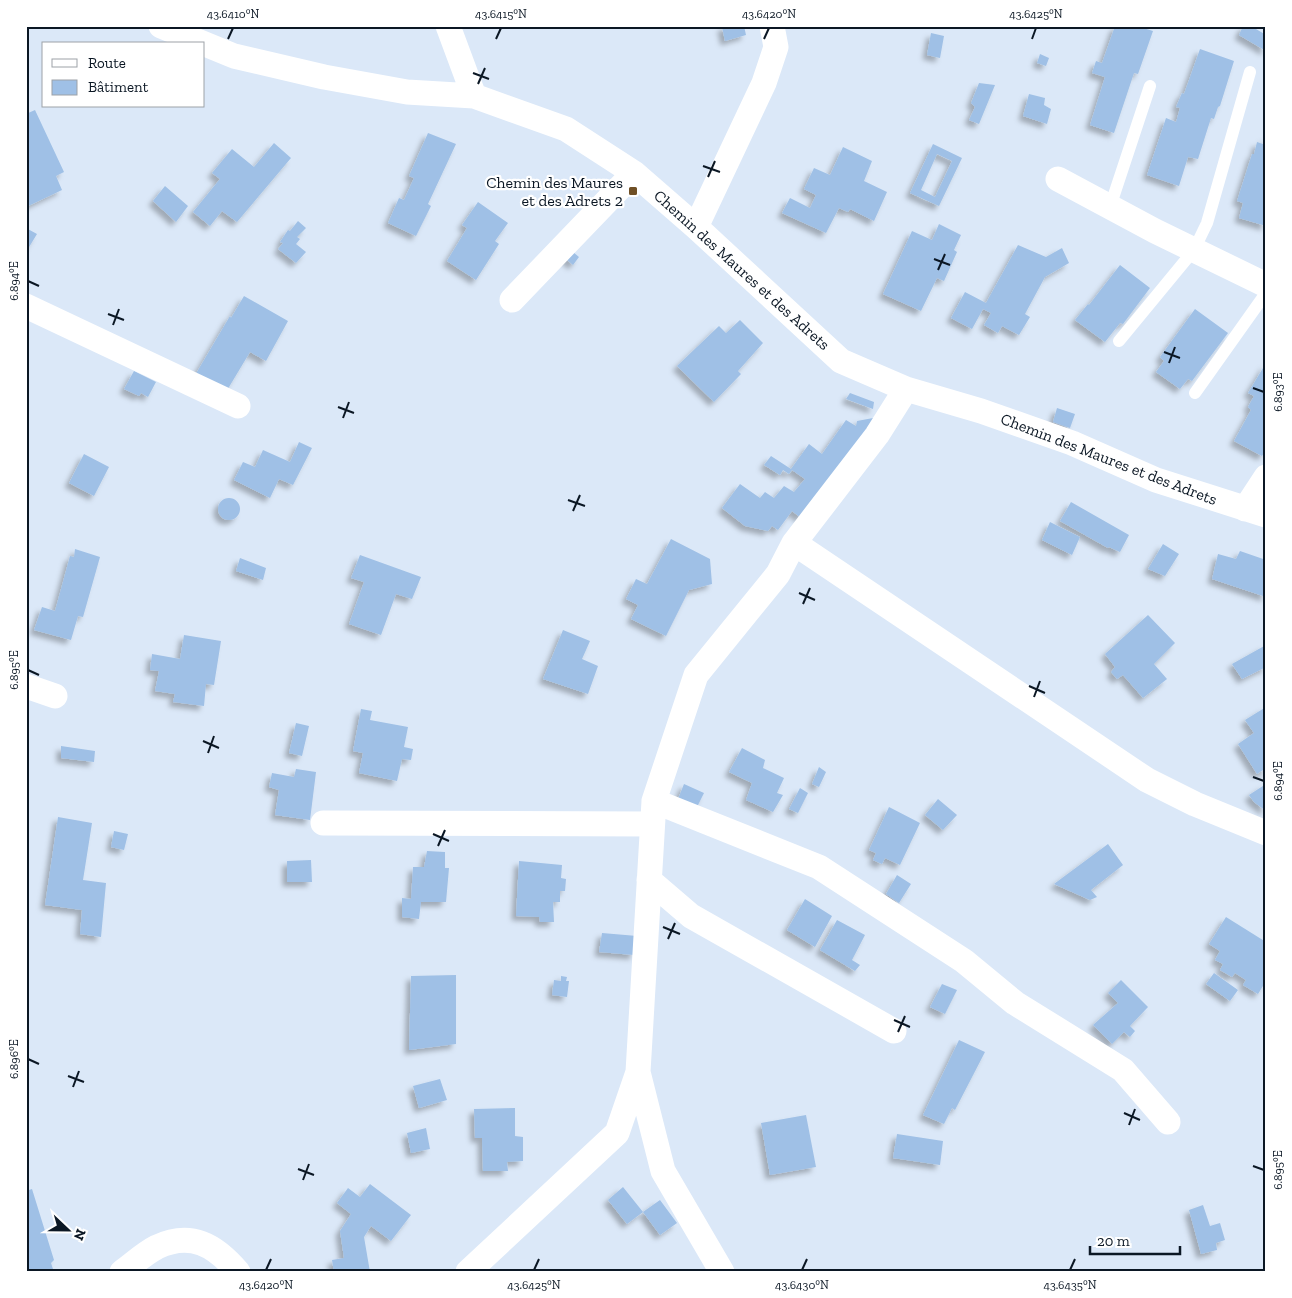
<svg xmlns="http://www.w3.org/2000/svg" width="1292" height="1298" font-family="'Zilla Slab',serif">
<style>
.building{fill:#9fc0e6;fill-rule:evenodd;filter:url(#shadow)}
.lines{fill:none;stroke-linecap:round;stroke-linejoin:round}
.lane{stroke:#fff;stroke-width:12}
.street{stroke:#fff;stroke-width:25}
.ticks{fill:none;stroke:#0b1724;stroke-width:2}
.poi-dot{fill:#6f4f25;stroke:#fff;stroke-width:2}
.labels{text-anchor:middle;dominant-baseline:central;stroke-width:4.5;stroke-linejoin:round;paint-order:stroke}
.poi-label{font-size:16px;fill:#0b1724;stroke:#fff;text-anchor:end}
.street-label{font-size:16px;fill:#0b1724;stroke:#fff}
.neatline{fill:none;stroke:#0b1724;stroke-width:2}
.ticks-label{font-size:12px;text-anchor:middle;fill:#0b1724}
</style>
<defs>
<filter id="shadow"><feDropShadow dx="-4.5" dy="4.5" stdDeviation="2.5" flood-color="#0004"/></filter>
</defs>
<rect width="100%" height="100%" fill="#dbe8f8"/>
<!-- building -->
<path class="building" d="M723,26H744L746,35L725,41L722,27Z
M1115,26H1137L1153,31L1138,74L1134,73L1114,133L1090,125L1105,77L1092,73L1096,61L1102,63Z
M1243,26H1251L1266,35V51L1239,35Z
M931,33L944,36L940,58L927,55Z
M1200,49L1234,61L1220,106L1218,107L1214,119L1211,118L1198,159L1188,157L1179,186L1147,175L1166,118L1176,122L1180,108L1176,107L1182,93L1184,94Z
M1040,54L1049,58L1046,66L1037,63Z
M979,83L995,85L979,124L969,120L975,107L971,103Z
M1029,94L1045,98L1044,105L1051,109L1047,124L1023,116Z
M35,110L64,172L56,176L62,190L26,207V114Z
M428,133L456,144L428,204L431,206L416,236L388,223L399,198L404,200L414,178L409,176Z
M1265,137H1266V226L1239,218L1243,203L1237,201L1252,154H1254L1257,142L1263,144Z
M274,143L291,158L237,222L222,211L210,226L193,212L220,179L212,173L232,149L254,167Z
M933,144L962,158L939,206L910,193ZM937,154L952,161L935,197L921,190Z
M843,147L872,161L864,181L887,192L874,221L850,209L848,212L839,208L826,233L782,213L790,198L810,208L816,195L804,189L814,168L830,175Z
M165,186L188,206L176,222L153,201Z
M478,202L508,223L495,241L499,244L476,280L447,261L467,228L462,225Z
M298,221L306,228L297,237L300,239L296,244L306,252L296,263L278,249L283,243L280,242L288,230L290,231Z
M939,224L961,235L954,250L957,252L944,281L937,278L921,311L883,294L912,231L932,240Z
M26,228L37,234L26,252Z
M1018,245L1046,257L1062,248L1069,263L1045,277L1025,314L1030,317L1019,335L1002,326L998,333L984,325L991,313L983,309L972,329L951,318L965,292L986,303Z
M573,252L579,257L573,265L565,258Z
M1120,265L1150,288L1123,324L1120,323L1105,342L1075,320L1088,304L1089,305Z
M244,296L288,321L266,361L250,352L226,392L194,377L230,316L231,318Z
M1195,309L1228,333L1192,381L1188,379L1180,389L1156,372L1164,361L1160,357Z
M740,320L763,343L738,371L741,374L714,402L677,366L719,326L726,333Z
M1266,363V450L1262,456L1234,441L1251,410L1248,407L1254,396L1248,393Z
M134,371L156,382L148,397L141,393L139,396L124,389Z
M850,393L874,402L873,409L846,399Z
M1057,408L1075,414L1070,428L1053,422Z
M873,418V424L801,518L792,511L778,530L772,526L768,531L745,526L722,508L740,484L760,498L765,492L774,498L784,486L794,492L805,479L792,470L789,474L783,470L780,475L764,465L771,456L791,469L809,444L822,454L846,420L856,426L857,421Z
M299,442L312,448L293,485L279,479L270,498L234,480L243,462L255,467L263,450L290,462Z
M84,454L109,467L94,496L69,483Z
M218 509a11 11 0 1 1 22 0a11 11 0 1 1-22 0Z
M1071,502L1129,535L1120,552L1109,547L1108,548L1060,521Z
M1050,522L1080,537L1072,555L1042,540Z
M671,539L710,559L712,584L689,590L666,636L631,619L638,605L626,599L636,579L647,584Z
M1163,544L1179,554L1165,576L1148,569Z
M75,549L100,557L83,617L78,616L71,640L34,630L42,607L55,611L70,556L74,557Z
M1240,551L1266,560V597L1212,579L1218,554L1236,559Z
M360,555L421,577L412,599L396,594L381,635L349,624L364,582L351,578Z
M240,558L266,568L263,580L236,571Z
M1148,615L1175,643L1154,664L1167,679L1143,698L1123,675L1117,679L1111,672L1115,667L1105,654Z
M563,630L590,641L582,659L598,666L588,694L543,679Z
M184,635L221,641L214,685L206,684L204,706L173,702L175,694L155,691L159,671L150,670L152,654L180,659Z
M1266,645V670L1264,668L1242,679L1232,664Z
M1266,707V775L1263,770L1257,774L1238,744L1254,733L1245,720Z
M361,709L372,711L370,720L408,727L404,747L413,749L411,760L402,759L397,781L359,773L363,753L353,751Z
M296,723L309,726L302,756L289,753Z
M61,746L95,751L94,762L61,758Z
M742,748L765,760L763,768L784,778L777,793L783,795L773,812L746,800L752,783L729,772Z
M819,767L826,772L819,787L812,784Z
M296,769L316,772L310,820L275,815L279,790L269,787L272,773L294,777Z
M684,784L704,793L695,811L676,804Z
M1266,784V811L1254,802L1249,795Z
M800,788L808,793L798,813L789,809Z
M938,799L957,815L943,830L925,815Z
M889,807L920,823L900,865L885,858L882,864L873,860L876,853L869,850Z
M58,817L92,823L83,880L106,883L101,937L80,934L82,910L45,905Z
M114,831L128,834L124,850L111,847Z
M1108,844L1123,865L1091,890L1097,897L1090,900L1054,884Z
M427,851L445,852V868H449L446,902H421L419,919L402,917V898L411,899L413,867H424Z
M311,860L312,882H287V861Z
M519,861L562,865L561,878L566,879L565,891H560V902H553L554,922H540L539,917L516,916Z
M897,875L911,884L899,903L886,894Z
M805,899L832,916L815,947L787,930Z
M1226,917L1266,942V981L1258,994L1243,985L1246,980L1235,973L1232,977L1220,970L1223,964L1215,960L1220,951L1209,944Z
M837,920L865,935L852,960L860,965L855,971L820,950Z
M602,933L637,936L634,955L599,952Z
M1214,973L1238,990L1230,1001L1206,984Z
M456,975V1044L409,1050L411,976Z
M561,976L567,977L566,981H569L567,997L552,995L554,980L561,981Z
M1121,980L1148,1007L1130,1026L1135,1031L1130,1037L1124,1032L1112,1044L1093,1025L1118,1003L1108,993Z
M942,984L957,990L945,1014L930,1007Z
M959,1040L985,1052L955,1110L952,1108L944,1124L923,1115Z
M440,1079L447,1100L419,1108L413,1086Z
M515,1108V1136L523,1137V1161L507,1162L508,1171H483L482,1138H475L474,1109Z
M806,1115L816,1167L770,1175L761,1123Z
M426,1128L430,1149L411,1153L407,1133Z
M897,1134L943,1141L940,1165L893,1158Z
M370,1184L411,1215L391,1241L371,1226L364,1237L370,1272H334L332,1260L344,1258L340,1231L351,1214L337,1203L348,1188L360,1197Z
M623,1187L643,1212L660,1200L677,1223L660,1235L643,1212L627,1224L608,1200Z
M32,1189L54,1260L51,1263L54,1272H26V1191Z
M1203,1205L1210,1226L1220,1223L1225,1240L1216,1243L1217,1250L1201,1254L1189,1210Z"/>
<g class="lines">
<!-- lane -->
<path class="lane" d="M1110,207L1150,86
M1119,341L1194,250L1207,223L1250,72
M1195,393L1266,293"/>
<!-- street -->
<path class="street" d="M161,26L234,56L324,77L407,92L474,96L566,129L634,173L696,227L841,361L906,389L981,411L1072,443L1156,480L1266,515
M448,26L474,96
M1058,179L1155,231L1266,285
M696,227L764,83L776,47L772,26
M512,300L634,173
M26,306L238,406
M1245,509L1266,477
M794,543L1147,780L1195,804L1266,833
M26,686L55,696
M654,801L819,867L964,961L1015,1003L1123,1070L1168,1122
M323,823L652,824
M649,880L691,916L894,1031
M122,1272C133,1264 145,1253 157,1247C191,1231 215,1245 238,1272
M468,1272L617,1133L638,1072
M722,1272L663,1171L638,1072L654,801L696,675L778,574L794,543L877,435L906,389"/>
</g>
<!-- ticks -->
<path class="ticks" d="M228,39L233,28M496,39L501,28M764,39L769,28M1032,39L1036,28M473,73L489,79M478,84L485,68M703,166L720,172M708,177L715,161M934,259L950,265M938,270L945,254M28,281L39,286M108,314L124,320M113,325L119,309M1164,352L1180,358M1169,363L1175,347M1253,388L1264,392M338,407L354,413M343,418L349,402M568,500L585,506M573,511L580,495M799,593L815,600M803,604L810,588M28,670L39,675M1029,686L1045,693M1034,697L1040,681M203,741L219,748M208,753L214,736M1253,777L1264,781M433,834L449,841M438,846L445,830M663,927L680,934M668,939L675,923M894,1020L910,1027M898,1032L905,1016M28,1059L39,1064M68,1076L84,1082M73,1087L79,1071M1124,1113L1140,1120M1129,1125L1135,1109M1253,1166L1264,1170M298,1169L314,1175M303,1180L309,1164M266,1270L271,1259M534,1270L539,1259M802,1270L807,1259M1070,1270L1075,1259"/>
<!-- markers -->
<rect class="poi-dot" x="628" y="186" width="10" height="10" rx="2.5"/>
<g class="labels">
<!-- poi labels -->
<g class="poi-label">
<text x="623" y="182">Chemin des Maures<tspan x="623" dy="18">et des Adrets 2</tspan></text>
</g>
<!-- street labels -->
<g class="street-label">
<text transform="translate(742 270) rotate(42)">Chemin des Maures et des Adrets</text>
<text transform="translate(1109 459) rotate(21)">Chemin des Maures et des Adrets</text>
</g>
</g>
<!-- border -->
<rect width="1292" height="1298" fill="none" stroke="#ffffff" stroke-width="55"/>
<!-- legend -->
<rect x="42" y="42" width="162" height="65" fill="#ffffff" stroke="#9da2a7"/>
<rect x="52" y="59" width="25" height="8" fill="#ffffff" stroke="#9da2a7"/>
<text x="88" y="68" font-size="15" fill="#0b1724">Route</text>
<rect x="52" y="80" width="25" height="15" fill="#9fc0e6" stroke="#9da2a7"/>
<text x="88" y="92" font-size="15" fill="#0b1724">Bâtiment</text>
<!-- north arrow -->
<g transform="translate(68 1230) rotate(112)" stroke="#ffffff" stroke-width="4" paint-order="stroke">
<path d="M0-4L9 19L0 12L-9 19Z" fill="#0b1724"/>
<text y="-8" font-size="14" font-weight="bold" text-anchor="middle" fill="#0b1724">N</text>
</g>
<!-- scale -->
<path d="M1090 1246v8h90v-8" fill="none" stroke="#0b1724" stroke-width="2.5"/>
<text x="1097" y="1246" font-size="15" fill="#0b1724" stroke="#ffffff" stroke-width="4" paint-order="stroke">20 m</text>
<rect x="28" y="28" width="1236" height="1242" class="neatline"/>
<g class="ticks-label">
<text x="233" y="18">43.6410°N</text>
<text x="501" y="18">43.6415°N</text>
<text x="769" y="18">43.6420°N</text>
<text x="1036" y="18">43.6425°N</text>
<text transform="translate(14 281) rotate(-90)" y="4">6.894°E</text>
<text transform="translate(1278 392) rotate(-90)" y="4">6.893°E</text>
<text transform="translate(14 670) rotate(-90)" y="4">6.895°E</text>
<text transform="translate(1278 781) rotate(-90)" y="4">6.894°E</text>
<text transform="translate(14 1059) rotate(-90)" y="4">6.896°E</text>
<text transform="translate(1278 1170) rotate(-90)" y="4">6.895°E</text>
<text x="266" y="1289">43.6420°N</text>
<text x="534" y="1289">43.6425°N</text>
<text x="802" y="1289">43.6430°N</text>
<text x="1070" y="1289">43.6435°N</text>
</g>
</svg>
